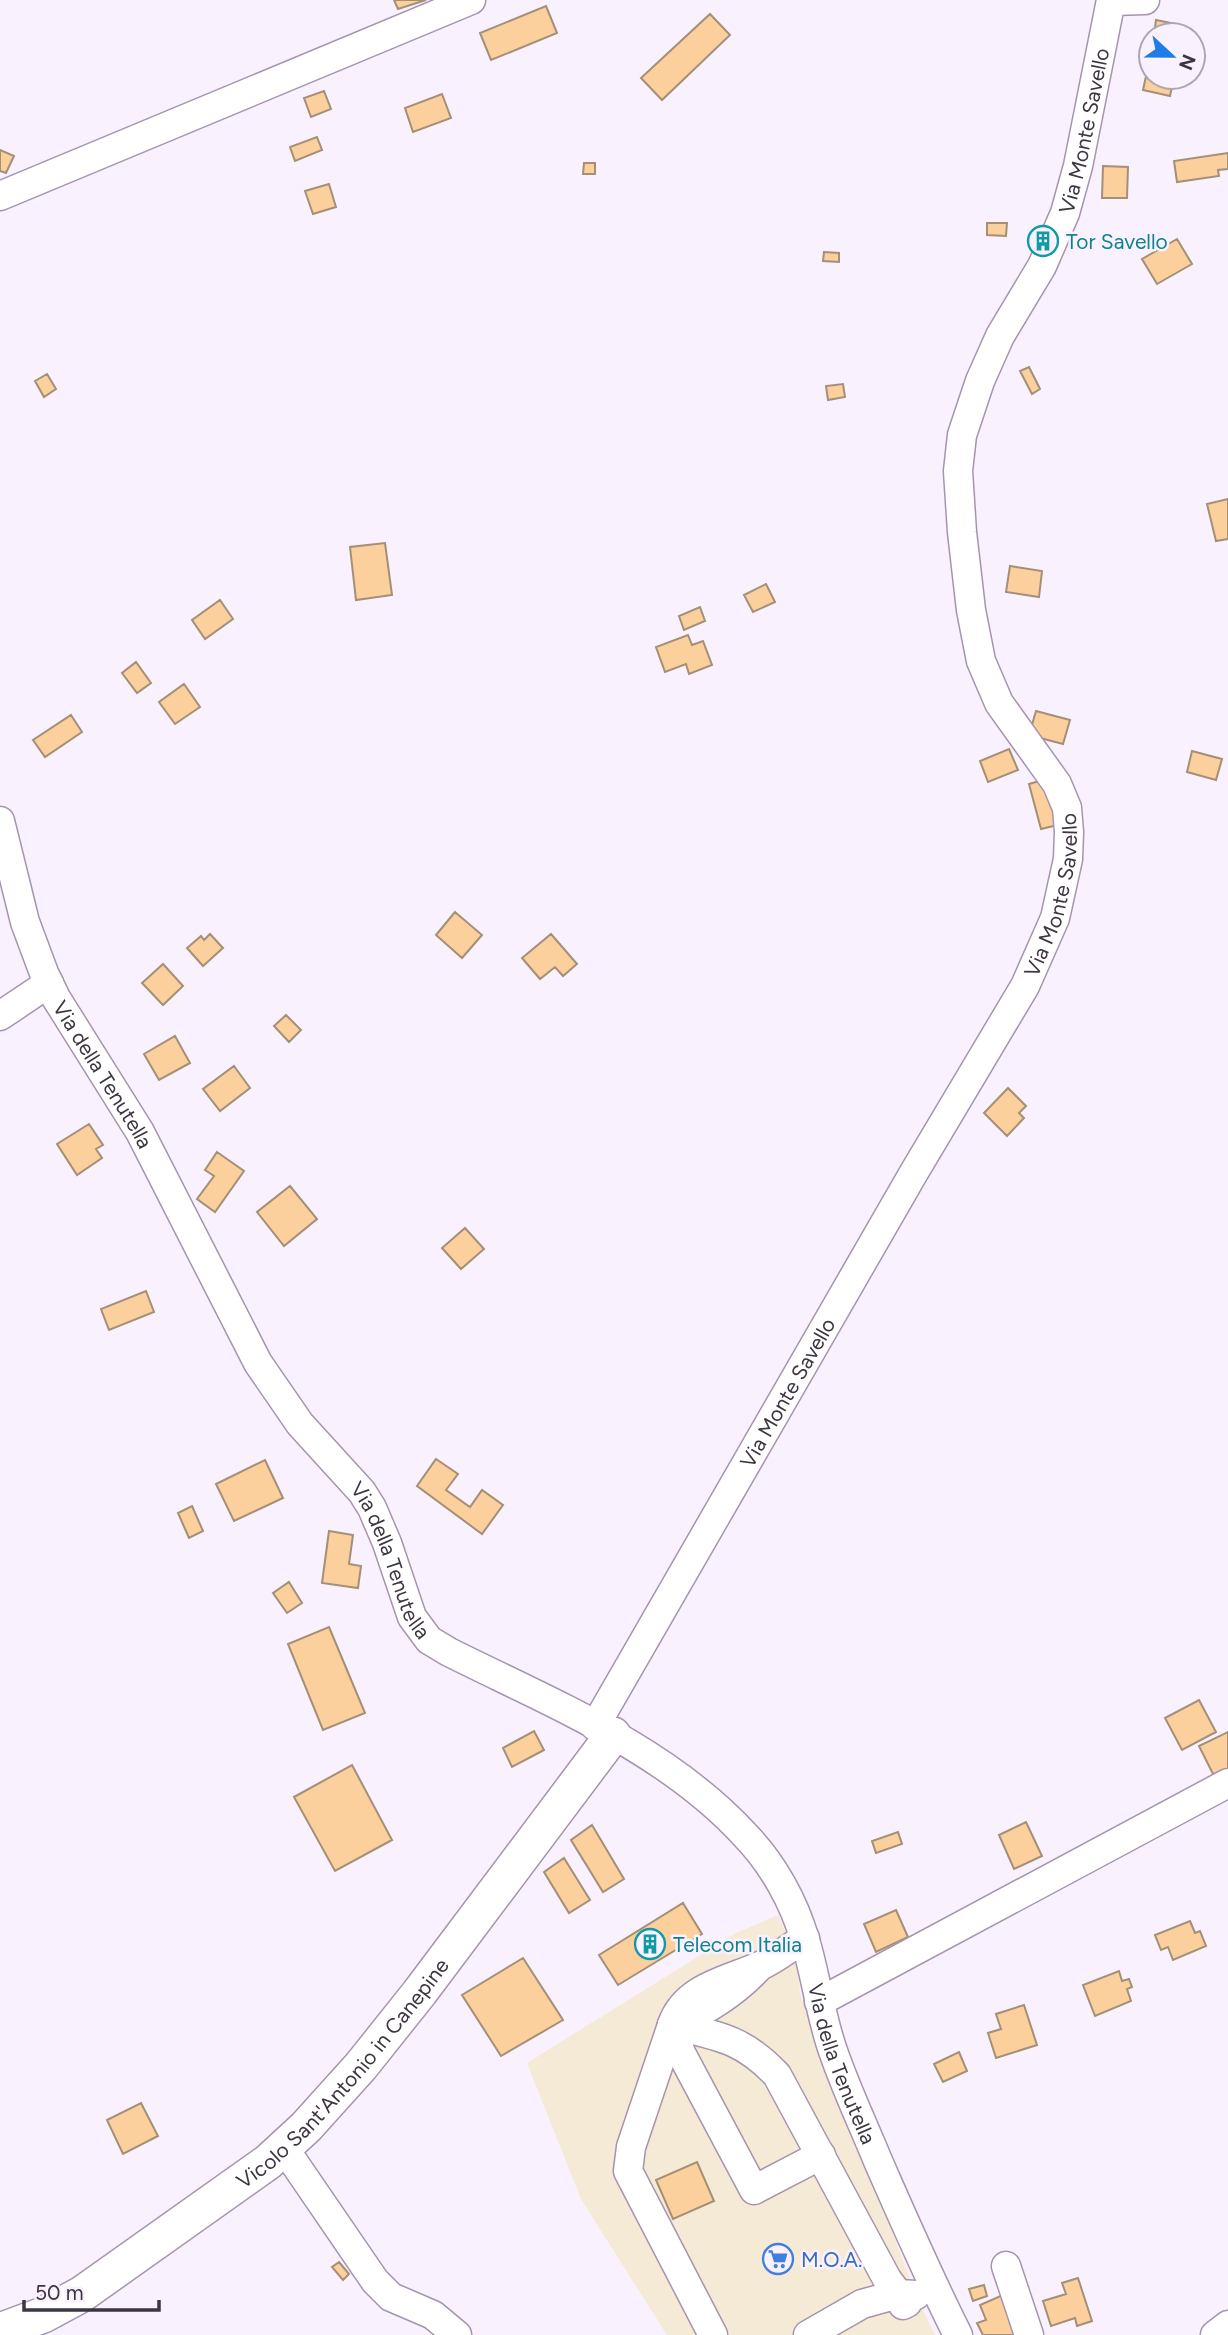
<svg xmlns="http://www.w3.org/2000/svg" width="1228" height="2335" font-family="Figtree,sans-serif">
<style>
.commercial{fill:#f4ead5}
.building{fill:#fcd09d;stroke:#a48f77;stroke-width:2}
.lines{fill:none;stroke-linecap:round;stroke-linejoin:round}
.minor-casing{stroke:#a694af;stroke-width:31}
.major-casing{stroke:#a694af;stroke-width:38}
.minor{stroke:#fff;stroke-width:28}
.major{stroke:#fff;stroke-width:35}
.labels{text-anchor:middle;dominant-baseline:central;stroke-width:5;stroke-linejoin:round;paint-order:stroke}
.street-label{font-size:21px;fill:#3d3641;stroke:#f9f1fd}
.culture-label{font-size:21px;fill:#0d838f;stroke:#f9f1fd;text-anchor:start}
.shop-label{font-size:21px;fill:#366cbe;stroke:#f9f1fd;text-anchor:start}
</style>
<rect width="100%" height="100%" fill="#f9f1fd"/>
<!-- commercial -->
<path class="commercial" d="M778,1915L797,1957L800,1993L830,2083L888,2221L916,2295L935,2335H667L581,2199L527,2063L736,1933Z"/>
<!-- building -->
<path class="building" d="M394,0H426L398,9Z
M546,6L557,33L491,60L480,33Z
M710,14L730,35L662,100L641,78Z
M1156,20L1181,25L1179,35H1154Z
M1150,58L1151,77H1174L1170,96L1143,90Z
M324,91L331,109L311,117L304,98Z
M442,94L451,118L413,132L405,108Z
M317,137L322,150L295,161L290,147Z
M0,150L14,156L6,173L0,171Z
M1228,153V169L1218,170L1219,176L1177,182L1174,161Z
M584,163H595V174H583Z
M1103,166L1128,167L1127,198H1102Z
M329,184L336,207L313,214L305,191Z
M987,223H1007L1006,236L987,235Z
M1177,239L1192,264L1157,284L1142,259Z
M824,252L839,253V262L823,261Z
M1029,367L1040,389L1032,394L1020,371Z
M47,374L56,389L44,397L35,381Z
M843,384L845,397L828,400L826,386Z
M1228,499V539L1216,541L1207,504Z
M385,543L392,595L356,600L350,547Z
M1010,566L1042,571L1039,597L1006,592Z
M766,584L775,602L753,612L744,595Z
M220,600L233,619L205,639L192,620Z
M700,607L705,621L684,630L679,616Z
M688,635L692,645L703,641L712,665L689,674L686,664L665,672L656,647Z
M136,662L151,683L137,693L122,673Z
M184,684L200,707L175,724L159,702Z
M1036,711L1070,720L1063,744L1029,735Z
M71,715L82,732L45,757L33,740Z
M1009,749L1018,770L988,782L980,761Z
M1192,751L1222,759L1216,780L1187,772Z
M1050,778L1062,824L1041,829L1029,784Z
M455,912L482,935L462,958L436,935Z
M210,934L223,948L203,966L187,948L201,936L204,940Z
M551,934L577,964L563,976L555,967L540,979L522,958Z
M163,964L183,986L163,1005L142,983Z
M286,1015L301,1030L289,1042L274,1026Z
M175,1036L190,1063L159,1080L144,1054Z
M234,1066L250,1088L220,1111L203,1089Z
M1008,1088L1026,1106L1019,1113L1024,1118L1007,1136L984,1113Z
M89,1124L103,1145L96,1149L102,1158L77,1175L57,1144Z
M217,1152L244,1171L215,1212L197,1199L214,1176L205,1170Z
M290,1186L317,1219L284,1246L257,1212Z
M465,1228L484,1249L461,1269L442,1248Z
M146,1291L154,1312L109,1330L101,1309Z
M436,1459L458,1474L446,1490L470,1507L482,1490L503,1505L482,1534L417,1486Z
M265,1460L283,1498L234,1521L216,1484Z
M192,1506L203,1531L189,1538L178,1513Z
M329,1531L353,1535L349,1564L361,1566L358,1588L322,1583Z
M289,1582L302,1603L287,1613L273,1593Z
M329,1627L365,1713L323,1730L288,1644Z
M1199,1700L1216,1732L1182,1750L1165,1718Z
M534,1731L544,1750L512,1767L503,1748Z
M1228,1732V1770L1214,1776L1199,1746Z
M352,1765L392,1840L335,1871L294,1797Z
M1026,1822L1042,1856L1014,1869L999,1835Z
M592,1825L624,1879L603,1892L571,1840Z
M898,1832L902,1844L876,1853L872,1841Z
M564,1858L590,1900L569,1913L544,1872Z
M683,1903L702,1934L618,1985L599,1955Z
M896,1910L908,1937L876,1952L864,1924Z
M1190,1921L1195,1933L1200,1931L1206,1946L1173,1960L1168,1947L1161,1950L1155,1935Z
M523,1958L563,2020L501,2056L462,1995Z
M1119,1971L1122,1981L1129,1979L1132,1987L1127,1989L1131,2001L1095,2016L1083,1985Z
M1024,2005L1037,2045L996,2058L988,2033L1001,2029L996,2014Z
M959,2052L967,2071L943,2082L934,2064Z
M141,2103L158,2136L123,2154L107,2120Z
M697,2162L714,2201L673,2219L656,2180Z
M339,2262L349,2274L343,2280L332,2267Z
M1078,2278L1092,2321L1077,2326L1075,2318L1051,2326L1043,2301L1066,2294L1062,2283Z
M984,2285L987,2296L973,2301L969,2289Z
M1005,2294L1019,2335H983L977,2323L986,2320L980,2305Z"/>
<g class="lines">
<!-- minor casing -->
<g class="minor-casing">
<g id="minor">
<path d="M1111,1L1145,0"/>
<path d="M0,196L471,0"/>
<path id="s1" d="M0,821L25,922L44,973L56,998L140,1132L258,1363L300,1424L362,1492L372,1508L387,1543L412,1617L429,1640L449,1652C551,1703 666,1749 745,1835C773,1864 794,1902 805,1940C816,1976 820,2013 832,2048C845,2087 863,2124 878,2161C904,2220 929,2278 958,2335"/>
<path d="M0,1016L49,983"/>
<path id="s2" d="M595,1726L913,1174L1025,986L1055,918L1068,859L1069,832L1067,808L1057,784L999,703L981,661L971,610L962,532L958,471L962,435L980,381L1000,336L1042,266L1065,213L1078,166L1111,0"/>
<path d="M759,1967C736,1992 704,2013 672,2025C685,1986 730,1980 762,1965C777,1958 790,1947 805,1938"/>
<path d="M819,2002L1228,1783"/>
<path d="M672,2025C719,2036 743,2039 777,2075L887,2279L898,2294L916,2295"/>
<path d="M672,2025L631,2147L628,2171L713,2335"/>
<path d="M672,2025L681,2053L754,2190L821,2155"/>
<path d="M284,2148L375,2281L391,2297L433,2315L457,2335"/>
<path d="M1006,2266L1029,2335"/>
<path d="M808,2335L862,2304L898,2294L903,2305L907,2303"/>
<path d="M1215,2335L1228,2325"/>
</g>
</g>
<!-- major casing -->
<g class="major-casing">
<g id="major">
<path id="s3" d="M0,2331L43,2315L82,2294L268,2162L306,2127L361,2066L420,1992L613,1735"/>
</g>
</g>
<!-- minor -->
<use href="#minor" class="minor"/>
<!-- major -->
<use href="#major" class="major"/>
</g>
<!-- icons -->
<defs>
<g id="building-ring" transform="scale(1.575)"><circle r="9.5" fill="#f9f1fd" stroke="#0f9aa8" stroke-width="1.5"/><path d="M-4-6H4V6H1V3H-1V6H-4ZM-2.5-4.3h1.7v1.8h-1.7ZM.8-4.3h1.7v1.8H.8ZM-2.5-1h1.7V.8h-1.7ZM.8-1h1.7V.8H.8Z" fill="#0f9aa8"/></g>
<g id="supermarket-ring" transform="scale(1.575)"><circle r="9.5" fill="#f9f1fd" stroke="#3f7fe0" stroke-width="1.5"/><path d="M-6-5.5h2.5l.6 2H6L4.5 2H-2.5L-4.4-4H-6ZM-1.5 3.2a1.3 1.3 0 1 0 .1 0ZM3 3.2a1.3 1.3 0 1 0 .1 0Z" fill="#3f7fe0"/></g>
</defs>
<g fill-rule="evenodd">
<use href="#building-ring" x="1043" y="241"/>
<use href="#building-ring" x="650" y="1944"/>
<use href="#supermarket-ring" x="778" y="2259"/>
</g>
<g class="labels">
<!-- street labels -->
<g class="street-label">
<text stroke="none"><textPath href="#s2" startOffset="1771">Via Monte Savello</textPath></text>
<text stroke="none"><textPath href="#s2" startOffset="952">Via Monte Savello</textPath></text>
<text stroke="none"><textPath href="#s1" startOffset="276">Via della Tenutella</textPath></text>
<text stroke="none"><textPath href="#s2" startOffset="385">Via Monte Savello</textPath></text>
<text stroke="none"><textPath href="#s1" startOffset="844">Via della Tenutella</textPath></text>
<text stroke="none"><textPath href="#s1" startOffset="1558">Via della Tenutella</textPath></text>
<text stroke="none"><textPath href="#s3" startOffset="434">Vicolo Sant'Antonio in Canepine</textPath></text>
</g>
<!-- culture labels -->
<g class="culture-label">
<text x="1066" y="241">Tor Savello</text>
<text x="673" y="1944">Telecom Italia</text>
</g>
<!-- shop labels -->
<g class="shop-label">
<text x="801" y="2259">M.O.A.</text>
</g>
</g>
<!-- north arrow -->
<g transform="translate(1172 56) rotate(112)"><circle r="33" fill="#f9f1fd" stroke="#aea6b2" stroke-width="2"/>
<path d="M0-5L12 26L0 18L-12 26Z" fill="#1e7de6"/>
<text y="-10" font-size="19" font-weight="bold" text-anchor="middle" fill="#3d3641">N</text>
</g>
<!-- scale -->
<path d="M24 2300v10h135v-10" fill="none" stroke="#3d3641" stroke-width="3.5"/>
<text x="35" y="2300" font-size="21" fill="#3d3641" stroke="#f9f1fd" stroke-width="5" paint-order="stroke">50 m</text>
</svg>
